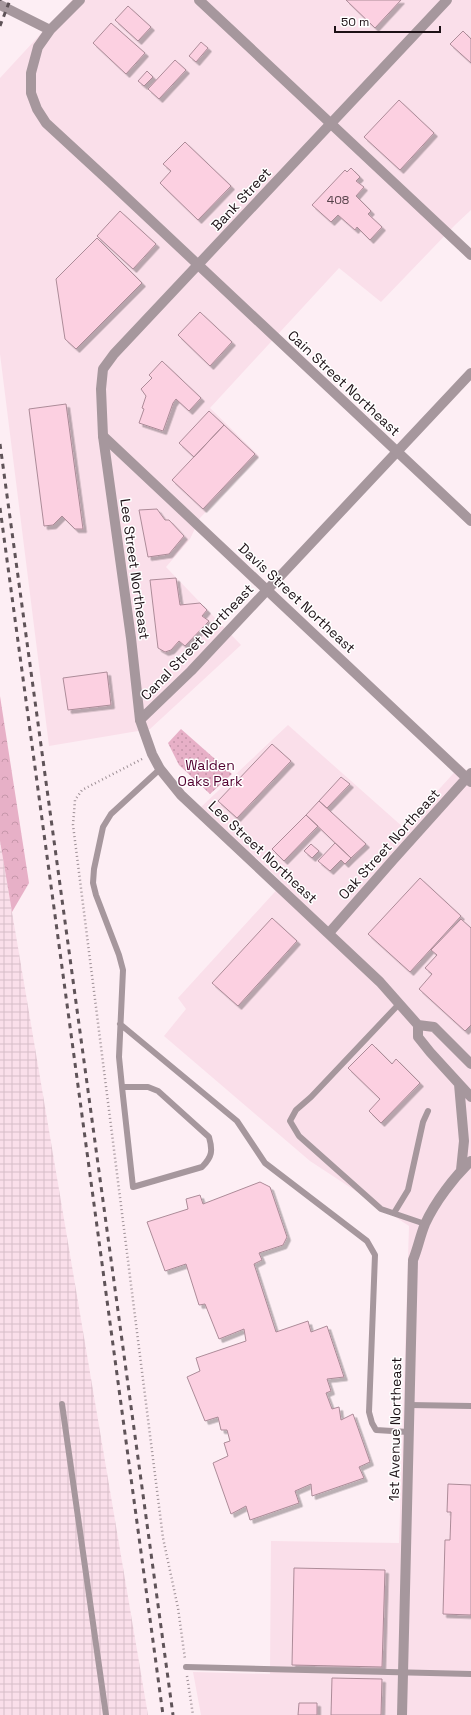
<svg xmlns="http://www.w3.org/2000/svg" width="471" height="1715" font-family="'Space Grotesk',sans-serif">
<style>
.built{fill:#fadfea}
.industrial{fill:url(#industrial-grid)}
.forest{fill:url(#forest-crowns)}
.park{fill:url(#park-dots)}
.building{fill:#fcd0e1;stroke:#ac8b98;filter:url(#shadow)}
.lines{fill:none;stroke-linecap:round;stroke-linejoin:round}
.path{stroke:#9e9096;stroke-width:2.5;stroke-dasharray:1 3;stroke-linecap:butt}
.service{stroke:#a6979d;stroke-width:6}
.minor{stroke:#a6979d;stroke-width:10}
.tertiary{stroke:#a6979d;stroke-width:10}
.rail{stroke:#5f5358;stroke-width:3;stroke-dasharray:5 5;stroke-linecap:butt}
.labels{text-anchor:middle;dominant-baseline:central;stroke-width:3;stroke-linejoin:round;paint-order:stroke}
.number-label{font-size:12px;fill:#554149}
.street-label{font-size:14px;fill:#1d1116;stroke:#fff}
.park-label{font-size:14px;fill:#520030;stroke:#fff}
</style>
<defs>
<pattern id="industrial-grid" width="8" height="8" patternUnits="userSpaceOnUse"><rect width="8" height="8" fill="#fadfea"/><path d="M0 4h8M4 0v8" fill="none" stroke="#d6bec8"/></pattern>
<pattern id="forest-crowns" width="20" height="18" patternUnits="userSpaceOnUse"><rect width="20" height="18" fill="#e7b0c7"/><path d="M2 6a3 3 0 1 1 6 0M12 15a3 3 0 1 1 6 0" fill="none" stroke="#c696aa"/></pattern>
<pattern id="park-dots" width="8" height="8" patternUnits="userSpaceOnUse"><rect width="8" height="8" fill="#e7b0c7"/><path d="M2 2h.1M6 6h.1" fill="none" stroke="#c696aa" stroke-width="1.8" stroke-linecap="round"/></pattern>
<filter id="shadow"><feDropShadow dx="3.5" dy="3.5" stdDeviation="0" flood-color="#0004"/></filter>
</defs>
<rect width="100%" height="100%" fill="#fdeef4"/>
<!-- built -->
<path class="built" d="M72,0H471V210L455,225L381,302L339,268L210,408L259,456L200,518L190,539L166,567L241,645L150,729L49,746L0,354V78Z
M288,725L404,828L461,765L471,775V1715H201L193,1672L270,1674L271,1541L399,1543L409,1226L310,1161L164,1036L186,1009L178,998L283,883L201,807Z"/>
<!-- industrial -->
<path class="industrial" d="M0,841L12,912L148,1715H0Z"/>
<!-- forest -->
<path class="forest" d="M0,696L29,883L12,912L0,841Z"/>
<!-- park -->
<path class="park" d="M181,729L232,774L210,794L179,765L168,743Z"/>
<!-- building -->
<path class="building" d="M346,0H401L375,28Z
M128,6L151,27L138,41L115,20Z
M111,23L145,53L126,74L93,43Z
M463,31L471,39V63L450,44Z
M201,42L208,48L196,62L189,56Z
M175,60L186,70L159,99L148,89Z
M147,71L153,77L144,86L138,81Z
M399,100L434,133L400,170L364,137Z
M185,142L231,186L198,220L160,183L171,171L163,164Z
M351,168L360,177L356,181L364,187L356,196L371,211L368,214L382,227L370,240L357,227L355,230L338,215L331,222L312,205L345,170L347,172Z
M120,211L156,244L133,269L97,236Z
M97,238L142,283L76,349L65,339L56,279Z
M200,312L232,342L210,366L178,335Z
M162,361L201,398L189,411L176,399L173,403L163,431L139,423L144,409L142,408L146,396L141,389L152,378L149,375Z
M66,404L83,529H75L62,516L53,525L44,526L29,409Z
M209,411L224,425L194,457L179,443Z
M224,425L255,454L203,509L172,480Z
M157,509L165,520H169L184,536L169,554L148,557L139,510Z
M176,578L180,605L200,603L207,610L202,616L209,621L185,646L179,641L171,650L165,652L158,648L150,580Z
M107,672L111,705L68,710L63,678Z
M272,744L291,761L237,818L218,801Z
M341,777L350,784L327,808L319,801Z
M319,801L366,844L351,858L306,815Z
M306,815L318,826L284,861L272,849Z
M335,843L351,858L345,864L341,860L330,871L318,861Z
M311,844L319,851L312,858L304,851Z
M420,878L461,916L410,972L368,934Z
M272,918L297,941L238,1006L212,983Z
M461,919L471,928V1025L465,1031L419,989L432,974L425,968L437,955L431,950Z
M372,1044L392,1064L396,1059L420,1083L381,1123L369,1111L380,1099L348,1068Z
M260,1182L270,1187L287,1237L283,1245L259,1253L262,1260L254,1264L276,1332L308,1321L311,1332L327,1326L344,1377L327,1379L331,1391L326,1393L332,1409L339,1407L341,1420L353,1414L370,1462L359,1467L364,1478L312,1496L311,1484L295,1491L299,1503L250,1520L246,1506L231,1514L213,1463L228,1456L224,1443L230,1441L227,1430H221L218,1417L205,1421L187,1377L200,1371L196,1358L246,1341L244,1329L219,1339L205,1304L199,1305L186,1264L165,1271L147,1222L188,1209L186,1199L200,1195L203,1204Z
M448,1484L471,1485V1615L443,1614L445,1540H450L451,1512H447Z
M294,1568L385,1570L382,1667L292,1665Z
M332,1678L382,1679L381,1715H331Z
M299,1703H317V1715H298Z"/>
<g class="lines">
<!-- path -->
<path class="path" d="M142,759L82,790L75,800L73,825L163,1538L178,1608L185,1659
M187,1676L193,1715"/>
<!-- service -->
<path class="service" d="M399,1004L311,1097L296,1110L290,1121L299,1136L381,1209L425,1224
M120,1024L237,1121L265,1163L367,1241L375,1255L369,1412L372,1423L376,1430L408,1432
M122,1087L133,1187L202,1167C212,1157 213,1151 209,1137L158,1091L148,1087H122L119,1057L123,970L119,955L96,895L93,883L94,869L103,827L111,814L160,769
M394,1213L408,1190L423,1122L428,1111
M62,1404L106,1715
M409,1405L471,1406
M186,1667L471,1674"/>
<!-- minor -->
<path class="minor" d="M199,0L471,255
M103,436L471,782
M140,720L191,671L471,373
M329,933L393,860L471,773"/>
<!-- tertiary -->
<path class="tertiary" d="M80,0L50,30L38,47L31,73V93L37,109L46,123L110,182L471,521
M447,0L114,354L103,369L101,389L103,436L131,638L140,720L152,754L160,769L181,795L380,982L418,1025L434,1027L471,1064
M0,5L50,30
M418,1025V1037L430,1052L471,1097
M459,1084L464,1141L461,1170
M402,1715L413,1260C418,1248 420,1236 425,1224C435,1202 454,1177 471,1161"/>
<!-- rail -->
<path class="rail" d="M0,1V0
M0,26L10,0
M0,444L173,1715
M0,508L163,1715"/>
</g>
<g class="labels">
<!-- number labels -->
<g class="number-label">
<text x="338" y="200">408</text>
</g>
<!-- street labels -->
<g class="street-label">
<text transform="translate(241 199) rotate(-47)">Bank Street</text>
<text transform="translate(344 383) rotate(43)">Cain Street Northeast</text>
<text transform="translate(135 569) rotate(82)">Lee Street Northeast</text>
<text transform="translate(297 598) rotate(43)">Davis Street Northeast</text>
<text transform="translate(197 642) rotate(-46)">Canal Street Northeast</text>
<text transform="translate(389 844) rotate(-48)">Oak Street Northeast</text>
<text transform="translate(263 852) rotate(43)">Lee Street Northeast</text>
<text transform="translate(395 1429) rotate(-89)">1st Avenue Northeast</text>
</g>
<!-- park labels -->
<g class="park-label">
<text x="210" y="765">Walden<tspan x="210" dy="16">Oaks Park</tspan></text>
</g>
</g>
<!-- scale -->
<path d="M335 26v6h105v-6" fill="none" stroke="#1d1116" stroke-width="2"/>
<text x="341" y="26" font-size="12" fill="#1d1116" stroke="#ffffff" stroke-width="3" paint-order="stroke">50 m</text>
</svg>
